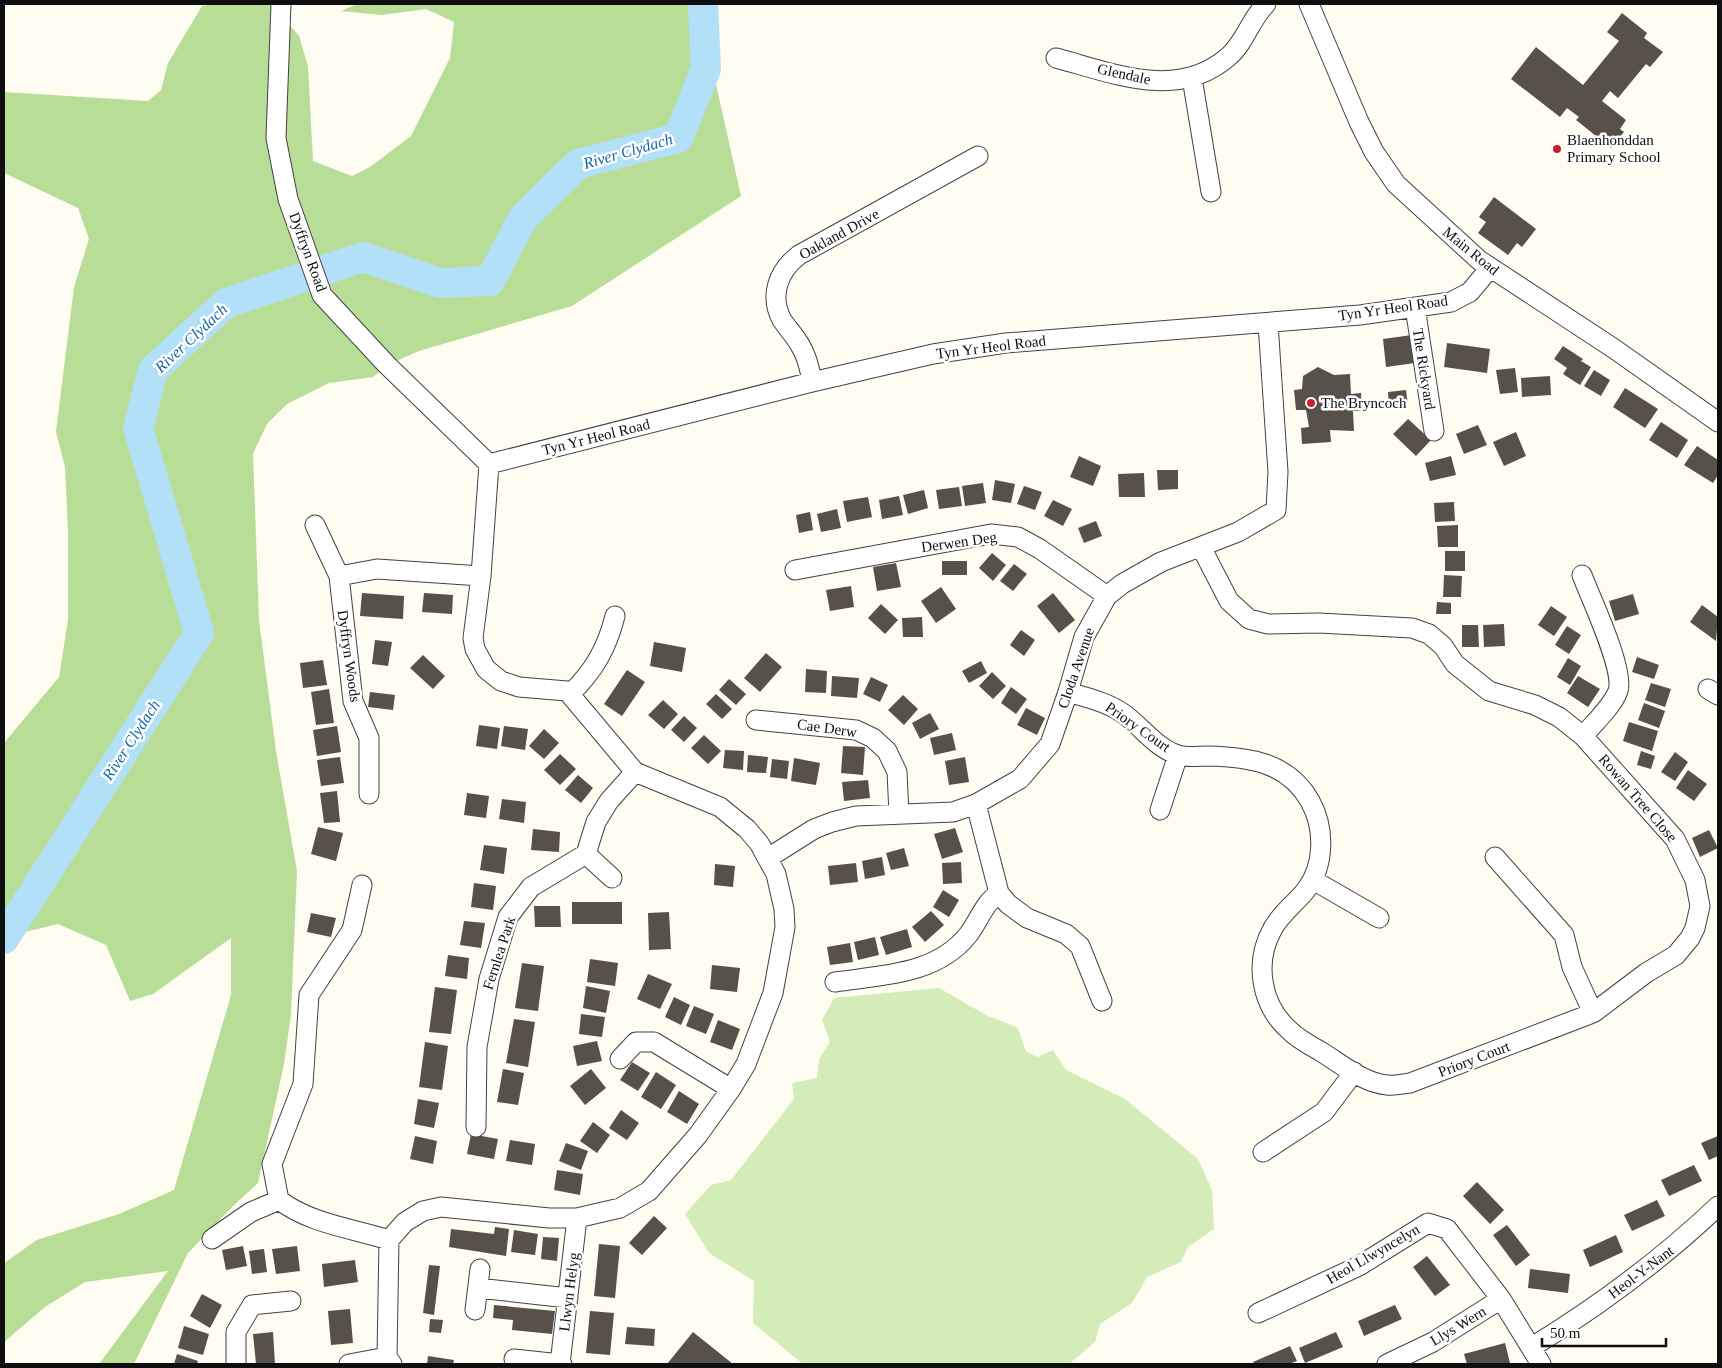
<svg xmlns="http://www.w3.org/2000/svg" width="1722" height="1368" font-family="Georgia,serif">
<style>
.green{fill:#d4ecb8}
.forest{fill:#b8dd97}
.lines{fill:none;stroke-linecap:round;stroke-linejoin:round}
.river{stroke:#b3e0f9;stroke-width:30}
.building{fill:#58504b}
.minor-casing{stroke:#424242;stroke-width:21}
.minor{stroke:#fff;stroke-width:19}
.poi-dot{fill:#c6202a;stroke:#fff;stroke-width:2}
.labels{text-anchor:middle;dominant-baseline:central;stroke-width:5;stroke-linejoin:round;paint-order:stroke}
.street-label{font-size:15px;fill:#0f0f0f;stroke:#fff}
.poi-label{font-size:15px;fill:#0f0f0f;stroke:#fff;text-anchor:start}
.water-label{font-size:16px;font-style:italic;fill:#1169a7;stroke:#fff}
</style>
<rect width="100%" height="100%" fill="#fffcf1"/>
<!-- green -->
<path class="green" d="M939,988L986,1015L1018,1028L1026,1052L1038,1057L1053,1050L1066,1070L1125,1099L1198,1159L1212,1190L1214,1229L1188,1247L1181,1262L1147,1277L1132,1303L1100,1324L1095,1342L1069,1364H803L753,1323L754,1281L709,1253L685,1214L711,1185L731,1180L794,1099L792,1083L817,1078L819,1059L830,1042L822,1020L834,998Z"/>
<!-- forest -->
<path class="forest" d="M211,4H272L299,36L308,66L313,161L352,176L370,167L411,136L450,58L454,22L426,9L382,15L341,11L357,4H698L741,196L572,306L419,351L387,365L373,377L329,383L287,404L267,424L253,454L259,620L276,751L297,871L291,1015L284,1064L258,1183L233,1206L188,1253L134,1364H99L168,1271L85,1282L45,1307L4,1342V1263L37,1240L119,1214L174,1190L231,995V938L153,994L130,1001L106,945L58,924L4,937V743L59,677L68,620V531L65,467L56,432L74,287L89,239L78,208L4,173V92L148,101L161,90L168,63L202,6Z"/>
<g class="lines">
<!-- river -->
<path class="river" d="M4,939L199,633L138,428L153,370L226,303L363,257L440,283L490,281L523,218L578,164L678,138L706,69L703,4"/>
</g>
<!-- building -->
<path class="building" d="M1622,13L1647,33L1644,38L1663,52L1650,67L1646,64L1618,98L1610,91L1602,101L1626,120L1620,129L1624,132L1611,148L1576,120L1579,117L1567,108L1560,117L1511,79L1536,47L1583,85L1619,41L1607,32Z
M1494,197L1536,229L1522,247L1517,243L1508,255L1478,233L1486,222L1479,217Z
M1412,335L1415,363L1386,367L1383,339Z
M1447,343L1490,349L1487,373L1444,367Z
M1563,346L1583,359L1581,361L1591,367L1580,385L1563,374L1567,368L1554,359Z
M1318,367L1334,375L1350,374L1351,394L1361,393L1362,411H1353L1354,431L1330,430L1331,442L1302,444L1301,428L1309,427L1306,410H1296L1294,390L1302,389L1303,376Z
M1515,368L1518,392L1500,394L1496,370Z
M1594,370L1610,380L1601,396L1584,386Z
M1550,376L1551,395L1522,397L1521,378Z
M1625,388L1658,409L1645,428L1613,407Z
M1406,390L1408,406L1389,407L1388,392Z
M1408,419L1431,440L1416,456L1393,434Z
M1661,422L1688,440L1677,458L1649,440Z
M1478,425L1487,445L1464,454L1456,434Z
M1516,432L1526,456L1504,466L1493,442Z
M1697,446L1718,460V475L1713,483L1684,465Z
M1079,456L1101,466L1093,486L1070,477Z
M1451,456L1456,475L1430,481L1425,463Z
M1157,470H1178V489L1158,490Z
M1144,473L1145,497H1119L1118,474Z
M995,480L1015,484L1011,503L992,500Z
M983,483L986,503L965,506L962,486Z
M1024,486L1042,492L1035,510L1017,504Z
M959,487L962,506L939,509L936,490Z
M924,490L928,508L908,514L903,495Z
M899,496L903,515L882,519L879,500Z
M868,497L872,517L847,522L843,501Z
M1053,500L1072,509L1063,526L1044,516Z
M1454,502L1455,521L1435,522L1434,503Z
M837,509L841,528L821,532L817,514Z
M810,512L813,530L799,533L796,515Z
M1096,521L1102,536L1084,543L1078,528Z
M1458,525V547H1438L1437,526Z
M1445,551H1465V571H1445Z
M992,553L1006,565L993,581L979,568Z
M942,561H967V575H942Z
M896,563L901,587L877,591L873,567Z
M1014,564L1027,574L1013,591L1000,581Z
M1444,575L1462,576L1461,597H1443Z
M851,586L854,607L830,611L826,590Z
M941,587L956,609L936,623L921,601Z
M362,593L404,596L403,619L360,616Z
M424,593L453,595L452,614L422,612Z
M1053,593L1075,620L1059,633L1037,606Z
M1633,594L1639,614L1615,621L1609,601Z
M1437,602L1451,603V614H1436Z
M881,604L898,620L885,634L868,618Z
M1702,605L1718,617L1716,641L1690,622Z
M1551,606L1567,617L1554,636L1538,625Z
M922,617L923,637H903L902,618Z
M1504,624L1505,646L1484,647L1483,625Z
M1462,625H1478L1479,647H1462Z
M1567,626L1581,635L1569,654L1555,645Z
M1021,630L1035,640L1024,656L1010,645Z
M375,640L392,642L388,666L372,664Z
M654,642L686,648L682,672L650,666Z
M766,653L782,667L760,692L744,678Z
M423,655L445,676L433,689L410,668Z
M1637,657L1659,665L1654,679L1632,672Z
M1568,658L1581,666L1570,685L1557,677Z
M323,660L327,685L303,688L300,663Z
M981,661L987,673L969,683L962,671Z
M806,669L827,671L826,693L805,692Z
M627,670L645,682L622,716L604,704Z
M992,672L1006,686L993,699L979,686Z
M832,676L859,678L857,698L831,696Z
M1578,676L1600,689L1588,707L1567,693Z
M871,677L888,685L880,702L863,694Z
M729,679L746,694L736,705L719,690Z
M1651,683L1671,689L1665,707L1645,700Z
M1011,687L1027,699L1016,714L1001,703Z
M329,689L334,723L316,725L311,692Z
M370,692L395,695L393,710L368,707Z
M716,694L732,709L722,719L706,704Z
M903,695L918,709L904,725L888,710Z
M663,700L678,714L664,729L648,715Z
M1644,703L1665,711L1659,728L1638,720Z
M1026,708L1045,718L1037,735L1017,725Z
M930,713L939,729L920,739L912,723Z
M684,716L697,728L684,742L671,730Z
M1629,722L1658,731L1652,751L1623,741Z
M479,725L500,728L497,749L476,746Z
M337,726L341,752L317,756L313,730Z
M504,726L528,729L525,750L501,746Z
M544,729L559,743L544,759L529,746Z
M952,733L956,750L934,755L930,738Z
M704,735L721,751L708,764L691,748Z
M843,746L865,747L863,775L841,773Z
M725,750L744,751L743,770L723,768Z
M1641,751L1655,756L1651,769L1637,765Z
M1675,752L1688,762L1675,781L1661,772Z
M560,754L576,769L560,785L544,770Z
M748,755L768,757L766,773L747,772Z
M340,757L344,783L321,786L317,760Z
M965,757L969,782L949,785L945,761Z
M794,758L820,763L816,785L791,781Z
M772,759L789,761L787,779L770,777Z
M1688,770L1707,784L1694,801L1676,788Z
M578,775L593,788L581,803L565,790Z
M868,780L870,798L844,801L842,782Z
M337,791L340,822L324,823L320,793Z
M467,793L489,796L486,818L464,815Z
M502,799L526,802L524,823L499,819Z
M318,827L343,833L336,861L311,854Z
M955,828L963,852L942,859L934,834Z
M533,829L560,832L559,852L531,850Z
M1709,830L1718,848L1700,857L1692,838Z
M484,845L507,848L504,874L480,870Z
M904,848L909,866L891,870L886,853Z
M882,857L885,875L865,879L862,861Z
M961,862L962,883L943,884L942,863Z
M856,863L858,882L830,885L828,866Z
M715,864L735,866L733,887L714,885Z
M474,883L496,886L493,910L471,907Z
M943,890L959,900L949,917L933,907Z
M572,902H622V924H572Z
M534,906H560L561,927H535Z
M931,911L944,925L925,942L912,927Z
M669,912L671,949L649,950L648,913Z
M311,913L336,918L331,937L307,932Z
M464,921L485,923L481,948L460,945Z
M907,929L912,947L886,955L880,937Z
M875,937L879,955L858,960L854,942Z
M850,943L853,962L830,965L827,947Z
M448,955L469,958L467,979L445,976Z
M590,959L618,963L615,986L587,982Z
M522,963L544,966L538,1011L515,1008Z
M712,965L740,968L737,992L710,989Z
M648,974L672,984L660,1009L637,999Z
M586,986L610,991L606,1013L583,1008Z
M435,987L457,990L451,1034L429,1032Z
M674,997L690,1005L681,1025L665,1017Z
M694,1006L714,1014L706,1034L686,1026Z
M581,1014L605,1017L602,1037L579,1034Z
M514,1019L535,1022L528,1067L506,1063Z
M718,1020L740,1029L732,1050L710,1042Z
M597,1041L602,1061L577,1066L573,1046Z
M425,1042L448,1046L442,1090L419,1087Z
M632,1062L650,1073L638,1091L620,1080Z
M503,1069L524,1073L518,1105L497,1102Z
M591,1069L606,1088L585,1105L570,1086Z
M656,1072L676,1085L661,1109L641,1097Z
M679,1091L699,1104L687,1124L667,1112Z
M418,1099L439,1103L434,1128L414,1124Z
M621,1110L639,1123L627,1140L609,1128Z
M593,1122L610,1135L597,1153L580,1141Z
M471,1134L498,1139L494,1159L467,1154Z
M415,1136L437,1141L433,1164L410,1159Z
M1718,1136V1156L1709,1160L1701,1143Z
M510,1140L535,1144L532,1165L506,1161Z
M566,1143L588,1151L581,1170L559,1161Z
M1694,1165L1702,1181L1669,1196L1661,1180Z
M557,1170L583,1174L580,1195L554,1190Z
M1477,1182L1504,1210L1490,1224L1463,1196Z
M1657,1200L1665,1216L1632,1231L1624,1215Z
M654,1216L667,1228L642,1255L629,1243Z
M1507,1225L1530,1255L1516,1266L1493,1235Z
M495,1227L509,1229L506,1256L449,1247L451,1229L494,1234Z
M514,1230L538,1234L535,1255L511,1252Z
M1616,1235L1623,1252L1590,1267L1583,1250Z
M543,1237L559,1238L557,1261L541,1259Z
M599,1244L620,1246L615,1298L594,1296Z
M243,1246L247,1266L226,1270L222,1250Z
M297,1246L300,1271L276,1274L272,1249Z
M264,1249L267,1272L252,1274L249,1251Z
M1427,1256L1450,1285L1435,1296L1413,1267Z
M355,1260L358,1282L324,1287L322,1264Z
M429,1265L440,1266L434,1315L423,1313Z
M1530,1269L1570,1274L1568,1293L1528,1288Z
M202,1294L222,1305L210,1328L190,1316Z
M494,1305L555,1311L552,1334L512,1330L513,1320L493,1318Z
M1395,1305L1402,1319L1364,1336L1358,1321Z
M350,1309L353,1343L331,1345L328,1311Z
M590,1311L614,1313L610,1355L586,1353Z
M430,1319L443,1320L441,1333L429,1332Z
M184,1326L209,1334L203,1355L178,1348Z
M627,1327L655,1329L654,1346L625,1344Z
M273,1332L275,1364H256L253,1334Z
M693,1332L733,1364H667Z
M1336,1332L1343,1347L1305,1363L1299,1348Z
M1505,1343L1510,1363L1467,1364L1464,1354Z
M1290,1346L1297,1361L1289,1364H1254L1253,1362Z
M177,1354L198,1361L197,1364H174Z
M428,1356L454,1360L453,1364H427Z"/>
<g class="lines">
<!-- minor casing -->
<g class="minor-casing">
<path id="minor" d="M281,4L276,138L288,199L322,295L387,365L489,464
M1309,4L1359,122L1374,152L1396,184L1479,260L1613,348L1718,422
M1056,58C1113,73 1177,101 1228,57C1245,43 1251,18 1266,4
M1192,78L1211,192
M1415,307L1434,431
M812,382C810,369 807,356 800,345C795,336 788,329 782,320C769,296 778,271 799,255L978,156
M489,464L812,382L933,354L1006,343L1360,315L1451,302L1470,292L1490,268
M315,525L339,576L353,701L369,738V794
M1201,547L1229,601L1249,619L1268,624L1319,623L1412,628L1429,634L1443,646L1455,664L1489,691L1535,705L1559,717L1583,736L1675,839L1695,880L1700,906L1695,928L1690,938L1676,955L1646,973L1593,1013L1572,967L1564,935L1495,857
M795,570L991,534L1018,537L1040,549L1107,596
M1582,575C1591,599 1625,670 1618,691C1612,707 1594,723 1583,736
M339,576L377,569L481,576
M1708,689L1718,695
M1068,692C1088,698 1107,702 1124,714C1142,727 1156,748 1178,755C1187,758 1199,756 1208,756C1249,757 1288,762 1310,801C1325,828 1325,865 1306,890C1295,904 1280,914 1272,930C1254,963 1261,1005 1289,1030C1298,1039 1309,1045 1320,1051C1340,1063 1363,1083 1387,1085C1394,1086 1402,1084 1410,1083L1593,1013
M570,694C594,671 607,648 615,616
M756,720L856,730L873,738L887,751L897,772L899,814
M976,804L999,893L1008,904L1027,918L1066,934L1080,946L1102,1001
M1160,810L1178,755
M586,854L612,878
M768,858L814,829L832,822L856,816L953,812L976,804L1020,779L1050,744L1068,692L1084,637L1107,596L1122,584L1161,562L1238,532L1276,510L1278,472L1268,323
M1313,880L1379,918
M362,885L352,930L309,995L303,1084L272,1164L279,1200C311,1224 351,1228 389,1240
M835,982C882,975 936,975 968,935C979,921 984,903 999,893
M620,1059L636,1042H654L731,1089
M476,1127L477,1047L489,979L508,917L531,887L586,854L596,822L609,801L635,772
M1263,1152L1324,1112L1354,1072
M212,1239L251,1212L279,1200
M389,1240L405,1222L423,1211L441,1207L549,1218H577L620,1208L649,1191L698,1135L731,1089L746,1064L773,993L785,927L784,909L776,874L759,843L747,829L720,807L635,772L567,691L519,687L501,681L486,669L475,649L473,638L481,576L489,464
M389,1240L387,1357L392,1364
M478,1288L568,1298
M475,1310L480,1269
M1258,1313L1359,1266L1428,1223L1447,1229L1501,1299L1541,1364
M1532,1347C1599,1306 1661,1260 1718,1206
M514,1359L560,1364
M236,1364V1332L252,1305L291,1301
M349,1364L387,1357
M562,1364H560L577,1218
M1387,1364L1433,1342L1501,1299"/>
</g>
<!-- minor -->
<use href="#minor" class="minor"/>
</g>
<!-- markers -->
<g class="poi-dot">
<circle cx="1557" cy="149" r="5"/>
<circle cx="1311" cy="403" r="5"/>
</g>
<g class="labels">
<!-- street labels -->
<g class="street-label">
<text transform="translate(1124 74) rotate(12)">Glendale</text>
<text transform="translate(839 234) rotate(-29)">Oakland Drive</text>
<text transform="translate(1471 251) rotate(39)">Main Road</text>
<text transform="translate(308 252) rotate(70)">Dyffryn Road</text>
<text transform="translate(1393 308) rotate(-8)">Tyn Yr Heol Road</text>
<text transform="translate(991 347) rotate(-7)">Tyn Yr Heol Road</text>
<text transform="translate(1424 369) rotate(81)">The Rickyard</text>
<text transform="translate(596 437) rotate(-14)">Tyn Yr Heol Road</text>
<text transform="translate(959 542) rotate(-8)">Derwen Deg</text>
<text transform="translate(349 656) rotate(82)">Dyffryn Woods</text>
<text transform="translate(1076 668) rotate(-71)">Cloda Avenue</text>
<text transform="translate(1138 727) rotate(35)">Priory Court</text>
<text transform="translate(827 728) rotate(8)">Cae Derw</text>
<text transform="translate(1638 798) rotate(49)">Rowan Tree Close</text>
<text transform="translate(499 953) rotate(-72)">Fernlea Park</text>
<text transform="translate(1474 1059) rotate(-21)">Priory Court</text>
<text transform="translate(1373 1254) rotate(-30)">Heol Llwyncelyn</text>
<text transform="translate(1641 1272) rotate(-37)">Heol-Y-Nant</text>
<text transform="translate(569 1292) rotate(-83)">Llwyn Helyg</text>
<text transform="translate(1458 1326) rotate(-31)">Llys Wern</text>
</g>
<!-- poi labels -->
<g class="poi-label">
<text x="1567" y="140">Blaenhonddan<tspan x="1567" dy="17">Primary School</tspan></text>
<text x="1321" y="403">The Bryncoch</text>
</g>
<!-- water labels -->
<g class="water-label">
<text transform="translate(628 151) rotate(-16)">River Clydach</text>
<text transform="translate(191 338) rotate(-43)">River Clydach</text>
<text transform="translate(131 740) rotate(-57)">River Clydach</text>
</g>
</g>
<!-- border -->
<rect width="1722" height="1368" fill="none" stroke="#0f0f0f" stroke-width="10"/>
<!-- scale -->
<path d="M1542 1338v8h124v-8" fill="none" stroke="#0f0f0f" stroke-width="2.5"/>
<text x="1550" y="1338" font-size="15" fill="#0f0f0f" stroke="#ffffff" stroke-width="4" paint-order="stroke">50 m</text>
</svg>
